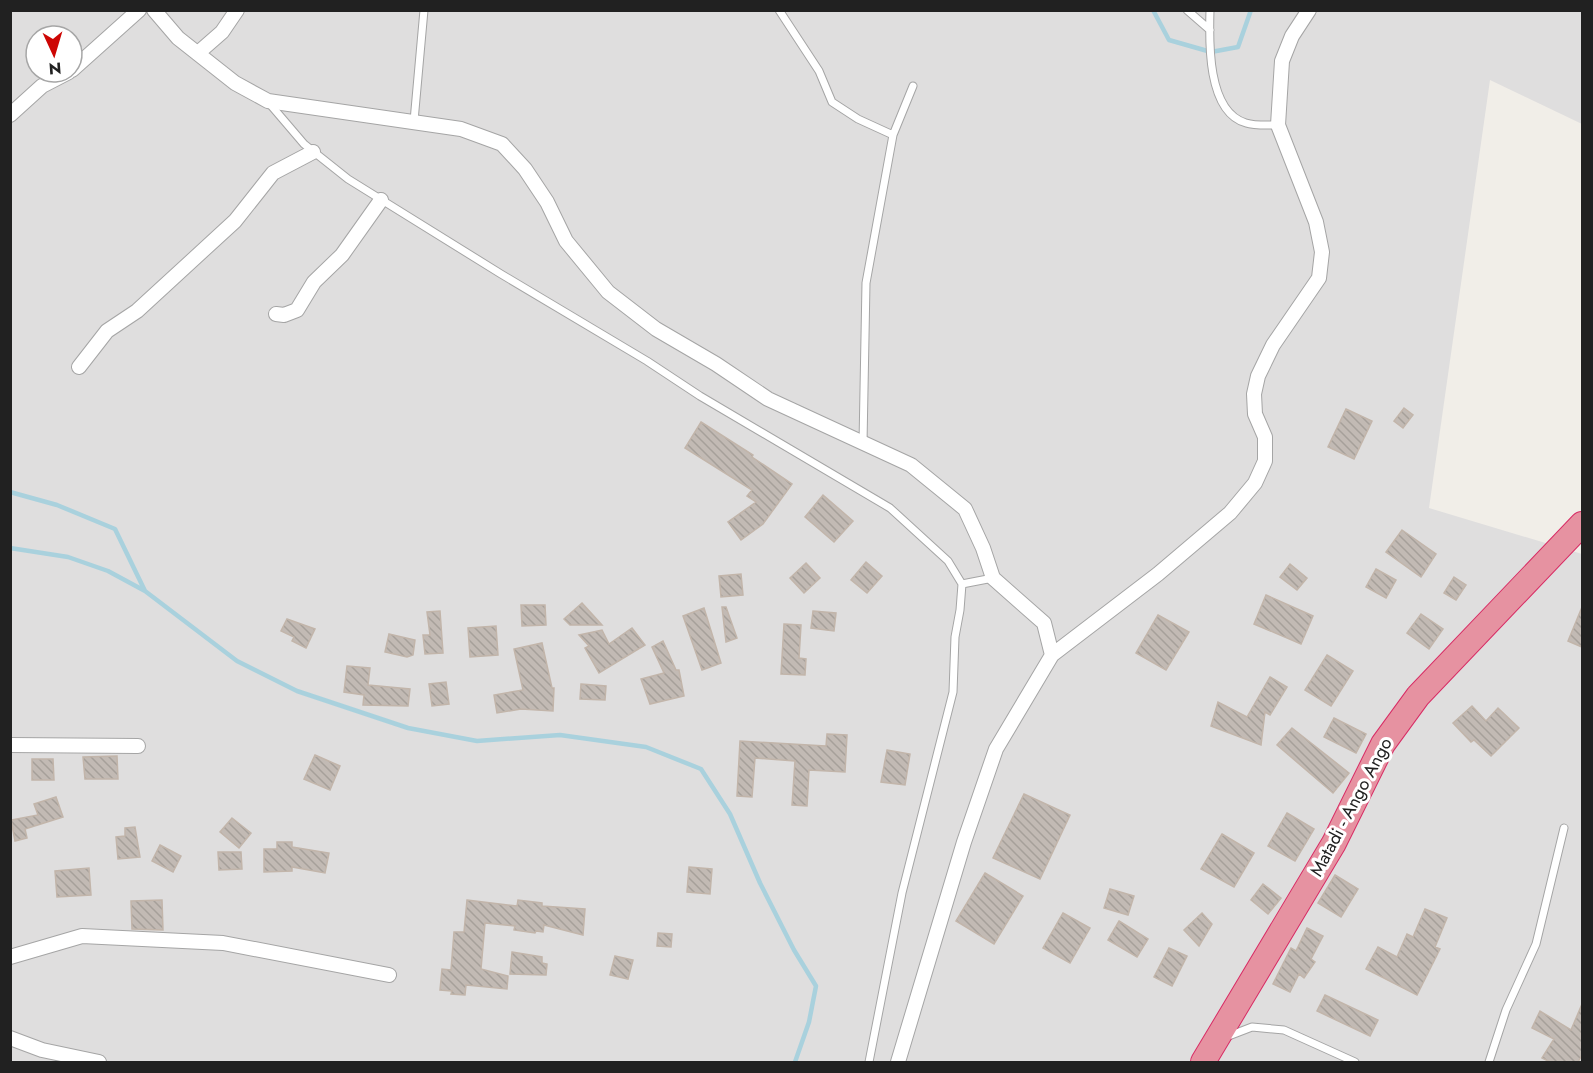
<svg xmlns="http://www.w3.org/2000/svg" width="1593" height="1073" font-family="Jost,sans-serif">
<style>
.residential{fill:#dfdede;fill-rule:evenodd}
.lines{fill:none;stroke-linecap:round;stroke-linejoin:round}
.stream{stroke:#a9d1dd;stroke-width:4.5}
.building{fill:url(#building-back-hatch);stroke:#c2b5aa;stroke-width:1.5}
.lane-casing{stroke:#a5a5a5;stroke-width:9}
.street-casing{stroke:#a5a5a5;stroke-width:16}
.highway-casing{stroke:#d82c65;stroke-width:26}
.lane{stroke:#fff;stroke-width:7}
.street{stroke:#fff;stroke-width:14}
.highway{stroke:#e692a1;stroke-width:24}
.labels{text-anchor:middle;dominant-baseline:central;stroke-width:6;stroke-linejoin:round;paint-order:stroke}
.street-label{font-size:18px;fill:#212121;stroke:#fff}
</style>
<defs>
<pattern id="building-back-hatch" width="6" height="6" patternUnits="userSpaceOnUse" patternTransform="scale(1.5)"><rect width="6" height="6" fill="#c2bab4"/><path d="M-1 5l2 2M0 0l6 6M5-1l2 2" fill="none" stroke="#a6a09a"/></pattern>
</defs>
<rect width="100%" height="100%" fill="#f1eee8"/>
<!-- residential -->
<path class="residential" d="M10,11H1582V124L1490,80L1429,508L1582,554V1062H11ZM36,36H72V72H36Z"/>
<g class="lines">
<!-- stream -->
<path class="stream" d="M1153,10L1169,40L1211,52L1238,47L1251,10
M10,492L57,505L115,529L145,591
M10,548L68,557L108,571L145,591L237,661L297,691L408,728L477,741L560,735L646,747L701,769L730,814L760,883L794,950L816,986L809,1022L795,1062"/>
</g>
<!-- building -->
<path class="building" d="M1404,408L1413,415L1403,428L1394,421Z
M1346,409L1372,421L1354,459L1328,447Z
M701,422L753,455L752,457L792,484L763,524L741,540L728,522L756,502L747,496L752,490L685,448Z
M823,495L853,521L834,542L805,517Z
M1402,530L1436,554L1421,577L1386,552Z
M866,562L882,576L867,593L851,580Z
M806,563L820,578L804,593L790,578Z
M1290,564L1307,578L1297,590L1280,577Z
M1376,569L1396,580L1386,598L1366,587Z
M741,574L743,595L721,597L719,576Z
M1454,577L1466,585L1456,600L1444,593Z
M1266,595L1313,616L1301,644L1254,624Z
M582,603L602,625H570L564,619Z
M521,605H545L546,625L522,626Z
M722,607H726L737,638L726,642Z
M1582,607V647L1568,641Z
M704,608L721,663L702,670L683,616Z
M440,611L443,653L425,654L423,635H430L427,612Z
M813,611L836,613L834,631L811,628Z
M1421,614L1443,629L1429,649L1407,633Z
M1158,615L1189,632L1166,670L1136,653Z
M287,619L315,629L306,648L292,641L294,637L281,631Z
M784,624L801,625L799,658L806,659L805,675L781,674Z
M496,626L498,655L470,657L468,628Z
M632,628L645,645L599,673L585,648L589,646L579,635L602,630L609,644Z
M389,634L415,640L413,655L407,657L385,652Z
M663,641L676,670H679L684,696L650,704L641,679L664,673L652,647Z
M542,643L552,688H554L553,711L521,709L497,713L494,695L523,690L514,649Z
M1327,655L1353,671L1331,706L1305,690Z
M347,666L370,668L368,685L410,689L408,706L363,705L364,695L344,692Z
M1270,677L1287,687L1270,715L1265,712L1261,745L1211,726L1218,702L1247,717Z
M446,682L449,704L432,706L429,684Z
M581,684L606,686L605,700L580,699Z
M1472,706L1486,721L1498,708L1519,728L1491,756L1474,740L1471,742L1453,723Z
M1334,718L1366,734L1356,753L1324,737Z
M1292,728L1349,773L1333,793L1277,745Z
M827,734L847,735L845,772L809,770L807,806L792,805L795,761L755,758L752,797L737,796L740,741L826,746Z
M887,750L910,754L905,785L881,782Z
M315,755L340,766L330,790L304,779Z
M117,756L118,779H85L83,757Z
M32,759H53L54,780H32Z
M1024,794L1070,815L1040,879L993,858Z
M56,797L63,817L25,829L27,838L15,841L11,820L38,815L34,804Z
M1287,813L1314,829L1295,861L1268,846Z
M232,818L251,833L239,848L220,832Z
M135,827L140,857L118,859L116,837L125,836V828Z
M1222,834L1254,853L1234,887L1201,869Z
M277,842H292V847L329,853L325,873L292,867V871L264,872V849H277Z
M160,845L181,856L173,872L152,861Z
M218,852H241L242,869L219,870Z
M689,867L712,869L710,894L687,892Z
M89,868L91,895L57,897L55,871Z
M985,873L1023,896L994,944L956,921Z
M1335,875L1358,889L1341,917L1318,903Z
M1263,884L1281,898L1268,914L1251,900Z
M1110,889L1134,896L1128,915L1104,908Z
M162,900L163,930L132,929L131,901Z
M467,900L517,906L518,900L542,903V906L585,909L583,935L544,925L543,932L536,931L535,933L514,930L515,926L485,923L481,969L508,976L507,989L466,985L465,995L451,994L452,991L440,990L442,969L451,970L454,932H464Z
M1425,909L1447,918L1435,947L1440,949L1417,995L1366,969L1378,947L1397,957L1407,934L1413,937Z
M1063,913L1090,928L1070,963L1043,948Z
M1202,913L1212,924L1199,946L1184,930Z
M1119,921L1148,939L1137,957L1108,940Z
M1307,928L1323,936L1311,959L1315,962L1304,978L1299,974L1290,992L1273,984L1291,948L1296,951Z
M658,933L672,934L671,947L657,946Z
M1169,948L1187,956L1172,986L1154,977Z
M512,952L542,957V963L547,964L546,975L510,974Z
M615,956L633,960L628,979L610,975Z
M1325,995L1378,1020L1370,1036L1317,1011Z
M1582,1004V1055L1578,1062H1550L1542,1058L1554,1039L1532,1028L1540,1011L1571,1030Z"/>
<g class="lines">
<!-- lane casing -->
<g class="lane-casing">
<path id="lane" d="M779,10L819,71L832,102L858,119L893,135
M1187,10L1210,30
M1210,10C1209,41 1207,112 1246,123C1255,126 1268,125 1278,125
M269,103L304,144L348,179L501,274L647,361L700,396L890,508L948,561L962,584L960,610L955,637L953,692L902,893L869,1062
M414,121L424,10
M863,443L866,283L893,135L913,86
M962,584L993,578
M1226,1037L1252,1027L1284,1030L1355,1062
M1489,1062L1506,1010L1536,944L1564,828"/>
</g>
<!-- street casing -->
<g class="street-casing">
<path id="street" d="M154,10L178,38L235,83L268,101L461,129L502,144L525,169L547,202L566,241L608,292L656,329L716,364L768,399L911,465L965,509L983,548L993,578L1044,623L1052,655L996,749L964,842L898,1062
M198,53L222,32L237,10
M72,70L139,10
M10,115L42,86L69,72
M276,314L284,315L297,310L314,282L342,255L381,200
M79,367L107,331L137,311L235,221L273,173L313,152
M1052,655L1158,574L1230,513L1255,483L1265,461V437L1255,414L1254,394L1258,376L1273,345L1319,278L1322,252L1316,222L1278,125L1282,61L1292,36L1309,10
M10,745L138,746
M10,957L82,936L223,943L389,975
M10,1038L42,1050L99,1062"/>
</g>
<!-- highway casing -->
<g class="highway-casing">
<path id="highway" d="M1203,1062L1334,843L1383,744L1418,696L1582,524"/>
</g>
<!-- lane -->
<use href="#lane" class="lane"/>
<!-- street -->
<use href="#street" class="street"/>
<!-- highway -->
<use href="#highway" class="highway"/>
</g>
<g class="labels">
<!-- street labels -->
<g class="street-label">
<text transform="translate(1351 807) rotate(-62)">Matadi - Ango Ango</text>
</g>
</g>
<!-- border -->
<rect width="1593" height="1073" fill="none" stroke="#212121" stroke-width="24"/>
<!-- north arrow -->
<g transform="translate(54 54) rotate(176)"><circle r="28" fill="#ffffff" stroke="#a6a6a6" stroke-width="1.5"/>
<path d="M0-4.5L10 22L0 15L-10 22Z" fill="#cd0604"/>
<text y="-9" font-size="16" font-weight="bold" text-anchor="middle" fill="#212121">N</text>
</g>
</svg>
